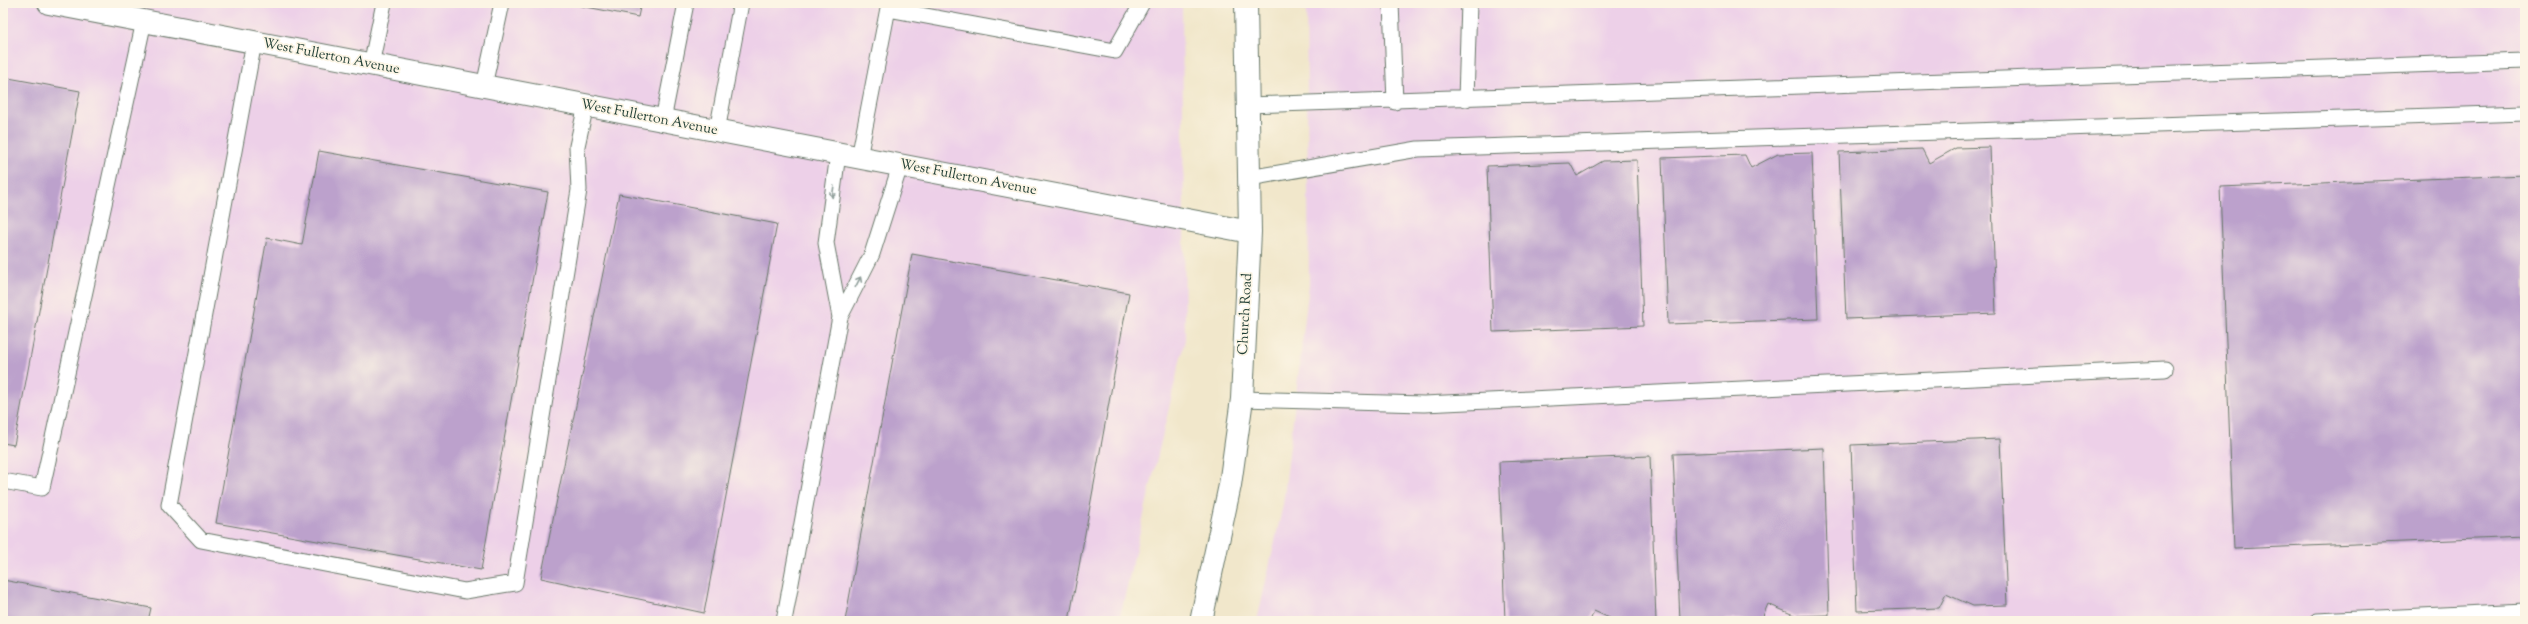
<svg xmlns="http://www.w3.org/2000/svg" width="2528" height="624" font-family="'Sorts Mill Goudy',serif">
<style>
.built{fill:#edd0e8}
.building{fill:#bca1cc}
.lines{fill:none;stroke-linecap:round;stroke-linejoin:round}
.lane-casing{stroke:#687869;stroke-width:17}
.street-casing{stroke:#687869;stroke-width:24}
.lane{stroke:#fff;stroke-width:15}
.street{stroke:#fff;stroke-width:22}
.oneway{stroke:#8f9e9a}
.labels{text-anchor:middle;dominant-baseline:central;stroke-width:3.5;stroke-linejoin:round;paint-order:stroke}
.street-label{font-size:14px;fill:#1f3d34;stroke:#fcf5e5}
</style>
<rect width="100%" height="100%" fill="#fcf5e5"/>
<filter id="ink" filterUnits="userSpaceOnUse"><feTurbulence type="fractalNoise" baseFrequency=".025" numOctaves="2"/><feDisplacementMap in="SourceGraphic" scale="8" xChannelSelector="R" yChannelSelector="G"/><feConvolveMatrix kernelMatrix="1 2 1 2 8 2 1 2 1" color-interpolation-filters="sRGB"/></filter>
<filter id="wash" filterUnits="userSpaceOnUse"><feTurbulence type="fractalNoise" baseFrequency=".012" numOctaves="4" result="noise"/><feDisplacementMap in="SourceGraphic" scale="16" xChannelSelector="R" yChannelSelector="G"/><feGaussianBlur stdDeviation="0.9" result="paint"/><feColorMatrix in="noise" values="0 0 0 0 0 0 0 0 0 0 0 0 0 0 0 0 0 1.4 0 .05"/><feComposite in="paint" operator="in"/></filter>
<g filter="url(#wash)">
<rect width="100%" height="100%" fill="#f1e7cb"/>
<!-- built -->
<path class="built" d="M3,3H1182L1185,339L1119,621H3Z
M1306,3H2525V621H1257L1283,505L1309,284Z"/>
<g id="blocks">
<!-- building -->
<path class="building" d="M566,3H641L638,17Z
M3,77L80,91L14,445L3,443Z
M1990,147L1996,313L1846,319L1839,152L1922,149L1929,163L1956,148Z
M319,151L548,192L481,570L216,523L267,238L302,245Z
M1812,153L1818,319L1668,324L1662,158L1745,155L1751,168L1778,154Z
M1637,160L1643,326L1493,332L1487,166L1570,163L1577,176L1603,161Z
M2525,175V537L2234,549L2220,187Z
M619,194L777,224L704,613L541,578Z
M912,254L1129,293L1069,621H845Z
M2000,439L2007,605L1973,606L1946,594L1939,608L1857,611L1851,445Z
M1824,448L1829,615L1796,616L1768,604L1762,618L1680,621L1673,454Z
M1650,456L1656,621H1616L1594,611L1590,621H1505L1499,462Z
M3,580L151,608L148,621H3Z"/>
</g>
</g>
<g filter="url(#ink)">
<use href="#blocks" fill-opacity="0" stroke="#687869" stroke-width="1"/>
<g class="lines">
<!-- lane casing -->
<g class="lane-casing">
<path id="lane" d="M1391,3L1395,102
M888,9L1115,51L1142,3
M254,42L169,505L201,540L465,591L515,583L579,190L577,146L586,105
M371,65L384,3
M484,86L502,3
M1466,99L1469,3
M1248,105L2525,61
M663,120L686,3
M717,131L741,3
M838,154L826,243L840,317
M859,158L889,3
M1249,178L1418,149L2525,113
M1242,399L1424,404L2165,369
M3,481L42,488L144,21
M784,621L840,317L872,254L900,166
M2317,621L2525,611"/>
</g>
<!-- street casing -->
<g class="street-casing">
<path id="street" d="M49,3L1250,232
M1201,621L1230,485L1242,399L1250,232L1246,3"/>
</g>
<!-- lane -->
<use href="#lane" class="lane"/>
<!-- street -->
<use href="#street" class="street"/>
</g>
<!-- one-way arrows -->
<defs><path id="oneway-shaft" d="M-6 0H5M1.5-3L5.5 0L1.5 3" fill="none" stroke-width="1.6" stroke-linecap="round" stroke-linejoin="round"/></defs>
<g class="oneway">
<use href="#oneway-shaft" transform="translate(833 192) rotate(98)"/>
<use href="#oneway-shaft" transform="translate(858 282) rotate(-63)"/>
</g>
</g>
<g class="labels">
<!-- street labels -->
<g class="street-label">
<text transform="translate(331 57) rotate(11)">West Fullerton Avenue</text>
<text transform="translate(649 118) rotate(11)">West Fullerton Avenue</text>
<text transform="translate(968 178) rotate(11)">West Fullerton Avenue</text>
<text transform="translate(1246 314) rotate(-87)">Church Road</text>
</g>
</g>
<!-- margin -->
<rect width="2528" height="624" fill="none" stroke="#fcf5e5" stroke-width="16"/>
</svg>
